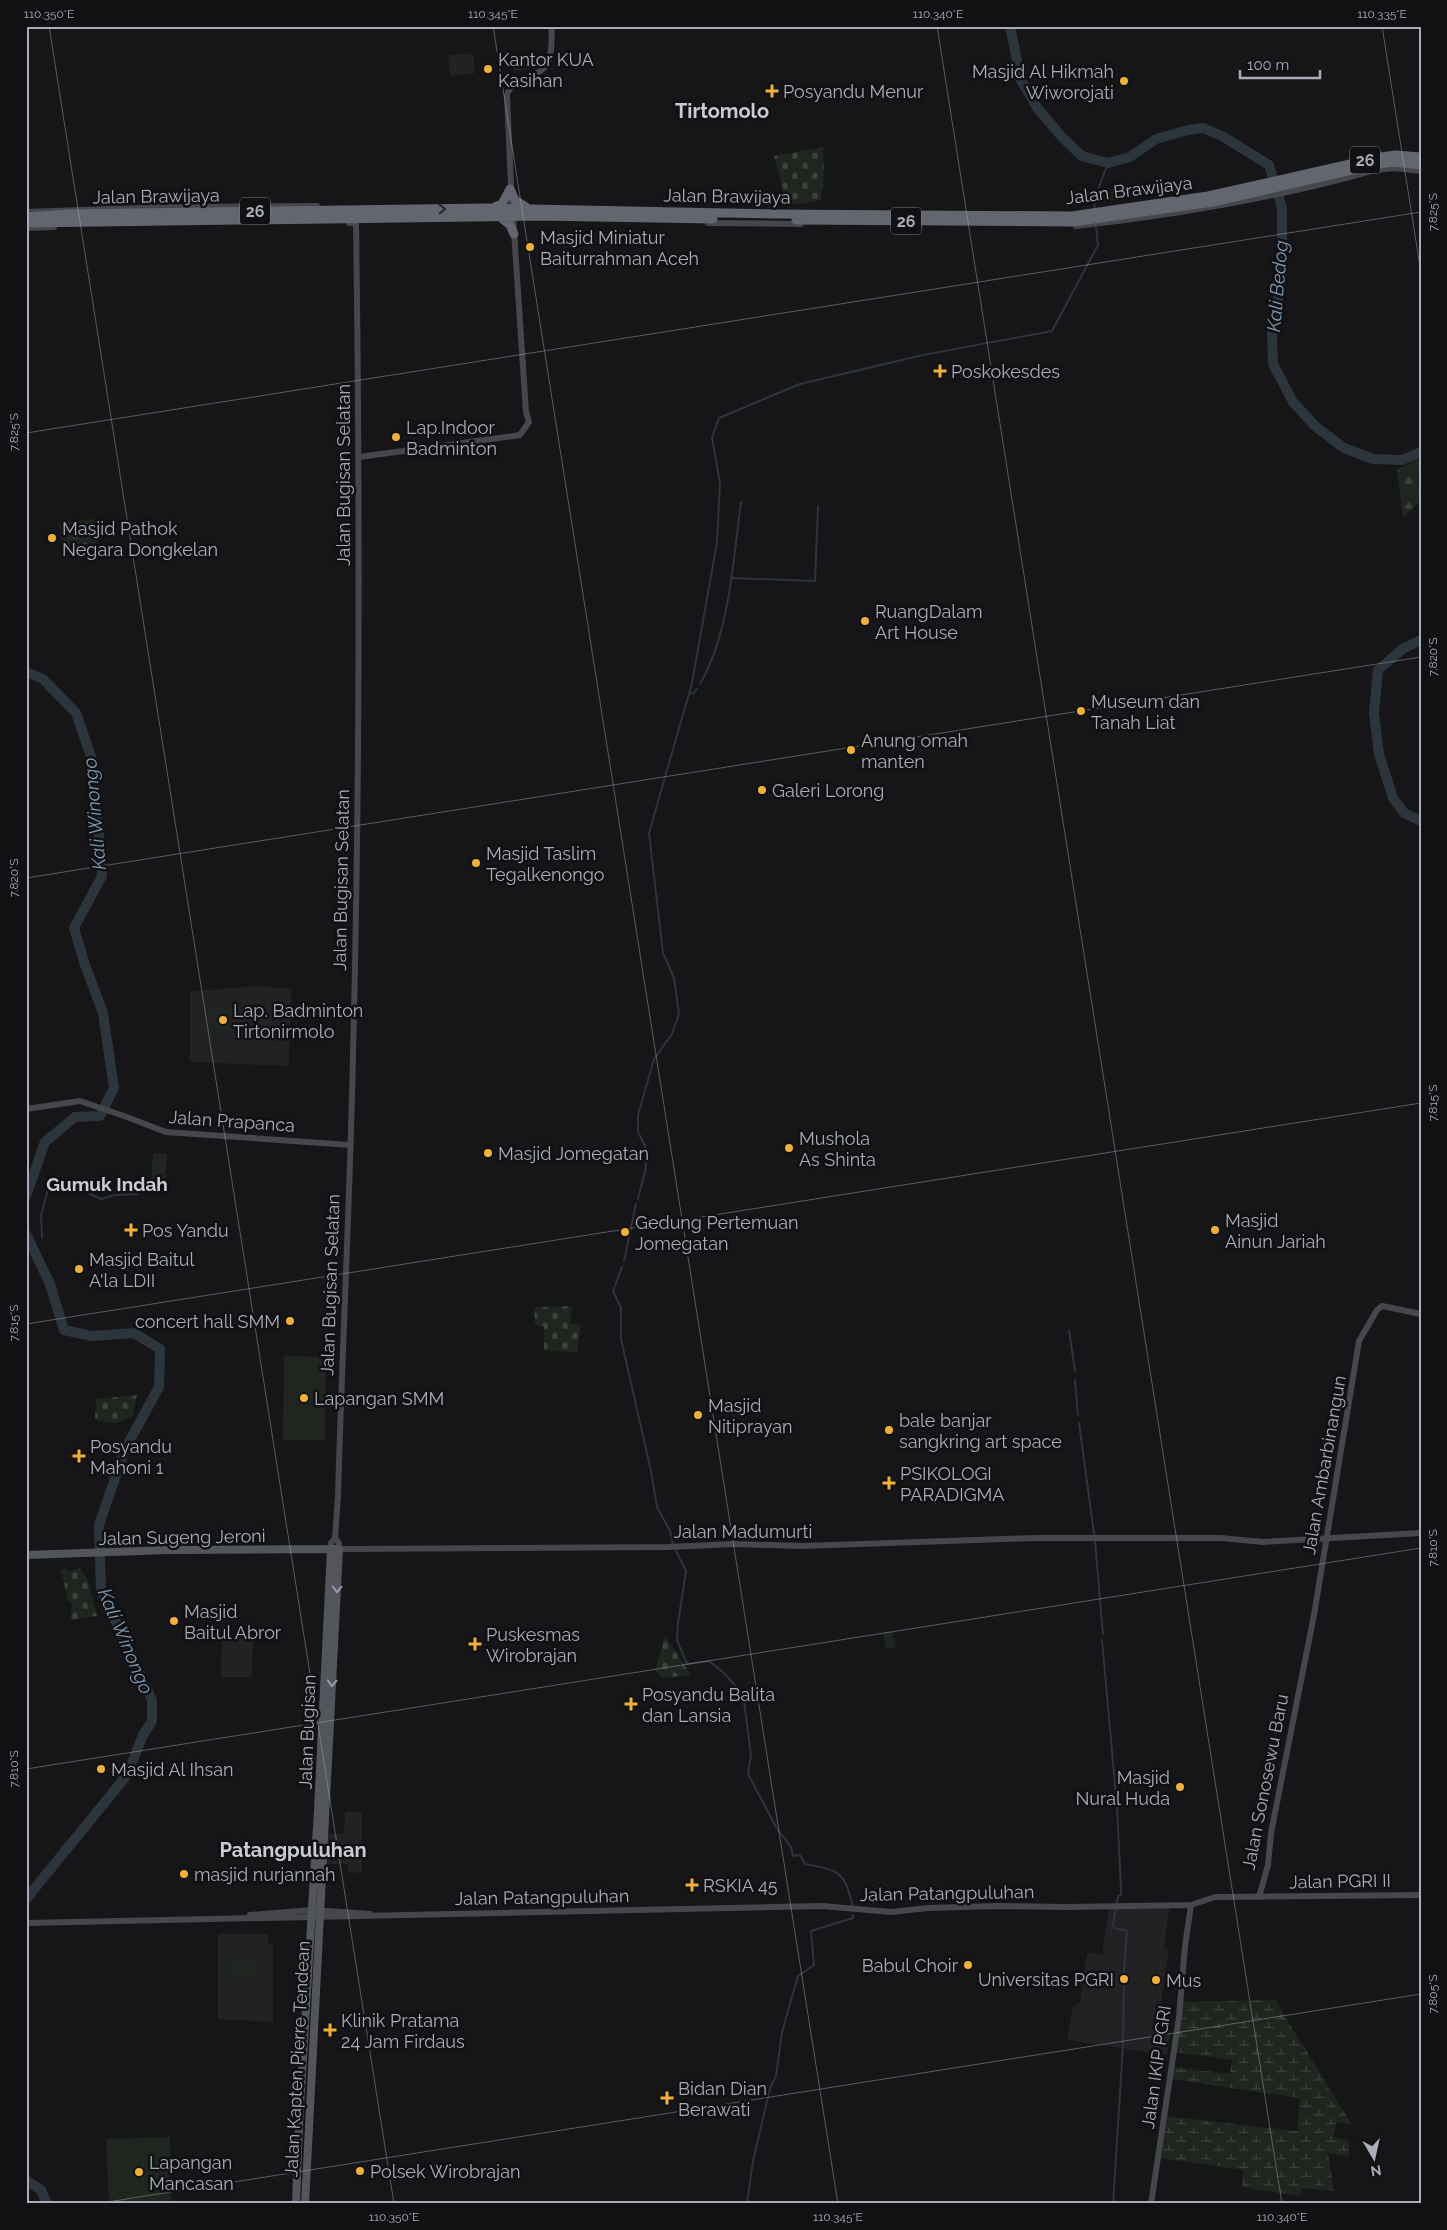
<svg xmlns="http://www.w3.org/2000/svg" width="1447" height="2230" font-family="Raleway,sans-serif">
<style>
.built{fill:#222225}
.green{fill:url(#green-dots)}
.forest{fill:url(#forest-firs)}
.wetland{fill:url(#wetland-marsh)}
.cemetery{fill:url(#cemetery-stones)}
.pitch{fill:#1e261f}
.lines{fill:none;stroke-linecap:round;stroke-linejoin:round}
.stream{stroke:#2c353c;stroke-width:2}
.river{stroke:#2c353c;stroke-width:10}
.secondary{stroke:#45474d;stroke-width:6}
.primary{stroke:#53555c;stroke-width:8}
.highway{stroke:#63666e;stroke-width:9}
.oneway{stroke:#26262a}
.oneway2{stroke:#979ba6}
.ticks{fill:none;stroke:#a8adb8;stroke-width:1;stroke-opacity:0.45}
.poi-dot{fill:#f2b134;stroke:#111113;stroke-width:2}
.labels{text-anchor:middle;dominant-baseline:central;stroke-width:5;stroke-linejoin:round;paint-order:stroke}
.shield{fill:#111113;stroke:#7b7e86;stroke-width:1}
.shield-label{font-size:16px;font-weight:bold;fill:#a8adb8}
.poi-label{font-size:18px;fill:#a8adb8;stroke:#111113;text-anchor:start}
.street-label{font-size:18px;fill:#a8adb8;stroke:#111113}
.water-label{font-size:19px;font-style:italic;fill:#7f9bb3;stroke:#111113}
.neighbourhood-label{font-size:19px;font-weight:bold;fill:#c9ccd4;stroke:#111113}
.quarter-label{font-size:20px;font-weight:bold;fill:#c9ccd4;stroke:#111113}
.neatline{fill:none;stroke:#a8adb8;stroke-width:2}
.ticks-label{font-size:12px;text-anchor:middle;fill:#a8adb8}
</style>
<defs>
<pattern id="green-dots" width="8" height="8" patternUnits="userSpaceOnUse" patternTransform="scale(1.25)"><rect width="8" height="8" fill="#1e261f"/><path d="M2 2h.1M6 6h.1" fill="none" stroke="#3c433d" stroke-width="1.8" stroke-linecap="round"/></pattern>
<pattern id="forest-firs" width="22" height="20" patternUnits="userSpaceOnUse" patternTransform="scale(1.25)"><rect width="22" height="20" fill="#1e261f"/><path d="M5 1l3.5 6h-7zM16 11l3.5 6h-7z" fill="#3c433d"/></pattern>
<pattern id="wetland-marsh" width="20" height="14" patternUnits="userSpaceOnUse" patternTransform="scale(1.25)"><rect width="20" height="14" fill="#1e261f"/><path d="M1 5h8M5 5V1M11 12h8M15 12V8" fill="none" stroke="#3c433d"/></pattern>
<pattern id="cemetery-stones" width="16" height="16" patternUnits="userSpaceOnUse" patternTransform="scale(1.25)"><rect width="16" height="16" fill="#1e261f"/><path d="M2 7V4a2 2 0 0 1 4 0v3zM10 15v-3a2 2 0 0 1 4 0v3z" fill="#3c433d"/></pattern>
</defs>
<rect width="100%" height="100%" fill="#161618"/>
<!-- built -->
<path class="built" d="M473,53L475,73L450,76L448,55Z
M259,986L291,989L289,1066L190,1062V991Z
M222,1636H253L252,1677H221Z
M345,1812H362V1873L348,1872V1864H326L327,1834H344Z
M1170,1904L1164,1947L1169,1949L1157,2029L1171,2031L1167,2055L1067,2040L1073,2006L1080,2003L1087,1953L1102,1954L1109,1908Z
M218,1934H268V1944L273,1945V2022L218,2019Z"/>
<!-- green -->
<path class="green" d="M527,58L530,68C524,70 518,72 513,69L514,65L509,66L506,63L513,59Z
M1114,191L1117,200L1100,202L1106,192L1111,193Z"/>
<!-- forest -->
<path class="forest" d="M1421,457V500L1403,518L1397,470Z"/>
<!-- wetland -->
<path class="wetland" d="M1275,2000L1352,2125L1337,2122L1333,2137L1349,2141V2157L1328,2153L1334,2191L1302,2188L1300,2196L1242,2187L1243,2170L1161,2158L1165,2116L1297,2131L1300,2098L1171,2079L1173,2067L1230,2074L1232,2060L1174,2052L1183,2002Z"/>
<!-- cemetery -->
<path class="cemetery" d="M823,147L824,175L821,200L787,206L774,156Z
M94,519L97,543L62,547L59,523Z
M572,1306L570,1323L581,1325L577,1352L544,1351V1326L535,1325L534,1307Z
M137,1395L133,1415C120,1425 110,1425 95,1419L96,1399Z
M80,1568L87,1578L97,1616L70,1620L72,1604L68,1601L61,1570L66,1569L68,1572Z
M665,1636L691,1675L662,1678L655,1670Z"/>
<!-- pitch -->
<path class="pitch" d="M212,1008H234V1031H212Z
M153,1153L167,1154L165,1183L151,1182Z
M284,1356L326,1357L325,1440H283Z
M893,1631L896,1647L886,1649L883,1632Z
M253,1961V1975L231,1976L230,1962Z
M170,2137L171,2204H109L106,2139Z"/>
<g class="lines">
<!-- stream -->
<path class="stream" d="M1095,211L1094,200L1108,163
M731,578L815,581L818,506
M700,684C730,632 733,560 741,502
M689,694L694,693L697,689
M84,1191L101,1199L115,1195
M117,1195L137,1194
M638,1199L646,1167L645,1146L638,1132V1115L654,1059L672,1034L679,1014L674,978L663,953L649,833L692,683L717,542L720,483L712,438L719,418L800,384L923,355L1052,331L1098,245L1096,227
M42,1212L48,1189L82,1191
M41,1214L42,1238
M624,1261L636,1204
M622,1267L613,1291L621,1308V1339L651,1471L657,1507L670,1531L673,1544
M1069,1330L1075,1371
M1075,1380L1078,1415
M1079,1423L1095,1541L1103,1634
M675,1549L686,1571L678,1623L677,1640L687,1664L709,1661L724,1673L743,1694L751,1755L748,1774L776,1827L791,1847L793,1856L800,1855L805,1864C841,1871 844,1871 853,1907
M1102,1640L1117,1807L1121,1889V1895L1118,1896L1113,1924L1114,1928L1127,1931L1124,1970L1123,2046L1113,2204
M747,2204L753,2161L770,2088L776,2076L782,2032L798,1976L814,1965L811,1931L853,1918V1915"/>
<!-- river -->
<path class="river" d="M1010,26L1021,80L1038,109L1062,137L1082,156L1108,163L1130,157L1156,139L1188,130L1203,128L1222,136L1269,165L1282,208V276L1272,334L1273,364L1293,402L1315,426L1344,448L1373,459L1402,460L1421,452
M1421,640L1404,648L1378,670L1374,713L1379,754L1393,798L1404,813L1421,821
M26,672L43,679L76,713L93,762L102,876L74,928L85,965L103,1013L114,1088L100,1116L75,1117L45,1142L26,1196
M26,1234L50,1284L64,1330L92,1336L134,1333L160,1349L159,1387L125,1449L99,1525L101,1590L152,1700V1721L143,1735L127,1775L26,1899
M26,2180L41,2190L47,2204"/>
<!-- secondary -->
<path class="secondary" d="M512,208L507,95C513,75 541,79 548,62C553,51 551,37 552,26
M26,212L167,207L317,206
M708,223L801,224
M1076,226C1178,215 1276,198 1375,170L1394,168L1421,171
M26,228L54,227
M359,457L514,436L520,435L529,422L526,412L513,216
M26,1109L80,1101L124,1116L166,1132L350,1145
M335,1538L339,1543V1549H352L669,1547L733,1544L803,1546L1035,1538H1221L1263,1542L1421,1533
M331,1549V1543L335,1538L338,1497C342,1350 350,1202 353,1055C360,778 360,500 356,223H349
M1259,1897L1268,1865L1271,1833L1314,1615L1359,1341L1377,1310L1382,1306L1421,1314
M250,1915L312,1910L370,1914
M26,1923L822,1906L891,1912L928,1908L997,1906L1068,1907L1191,1905L1215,1897L1421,1895
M1151,2204L1179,2017L1185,1946L1191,1905"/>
<!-- primary -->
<path class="primary" d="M26,1555L169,1550L339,1549L305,2204
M296,2204L299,2123L318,1810L331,1549"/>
<!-- highway -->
<path class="highway" d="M510,189L515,200L526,207
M495,207L502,204L510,189
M499,216L510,225L514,234
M26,217L68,214L486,208L776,214L1072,216L1208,196L1381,157L1395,155L1421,157
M796,220L1073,222L1213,202L1378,164L1394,162L1421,165
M26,223L540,216L713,219"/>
</g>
<!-- one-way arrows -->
<defs><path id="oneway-chevron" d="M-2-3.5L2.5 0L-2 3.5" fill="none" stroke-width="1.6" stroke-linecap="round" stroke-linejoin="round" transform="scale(1.25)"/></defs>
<use class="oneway" href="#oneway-chevron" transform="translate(442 209) rotate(-1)"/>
<g class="oneway2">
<use href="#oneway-chevron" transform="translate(337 1589) rotate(93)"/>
<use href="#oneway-chevron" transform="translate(332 1683) rotate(93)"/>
</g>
<!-- ticks -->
<path class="ticks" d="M49,26L394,2204M493,26L838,2204M937,26L1282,2204M1382,26L1421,273M26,433L1421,212M26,878L1421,657M26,1324L1421,1103M26,1769L1421,1548M95,2204L1421,1994"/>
<!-- markers -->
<g class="poi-dot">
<circle cx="488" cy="69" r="5"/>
<circle cx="1124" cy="81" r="5"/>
<path d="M769.5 83.5h5v5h5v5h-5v5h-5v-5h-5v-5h5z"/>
<circle cx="530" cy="247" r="5"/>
<path d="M937.5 363.5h5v5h5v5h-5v5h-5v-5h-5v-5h5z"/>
<circle cx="396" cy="437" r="5"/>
<circle cx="52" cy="538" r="5"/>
<circle cx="865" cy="621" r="5"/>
<circle cx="1081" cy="711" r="5"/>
<circle cx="851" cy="750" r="5"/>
<circle cx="762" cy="790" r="5"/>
<circle cx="476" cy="863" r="5"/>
<circle cx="223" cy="1020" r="5"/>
<circle cx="789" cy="1148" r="5"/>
<circle cx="488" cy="1153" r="5"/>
<path d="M128.5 1222.5h5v5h5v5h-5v5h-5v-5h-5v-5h5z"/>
<circle cx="1215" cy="1230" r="5"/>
<circle cx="625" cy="1232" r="5"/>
<circle cx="79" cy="1269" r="5"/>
<circle cx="290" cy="1321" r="5"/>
<circle cx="304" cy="1398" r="5"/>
<circle cx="698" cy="1415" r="5"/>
<circle cx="889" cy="1430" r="5"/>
<path d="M76.5 1448.5h5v5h5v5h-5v5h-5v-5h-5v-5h5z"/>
<path d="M886.5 1475.5h5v5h5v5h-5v5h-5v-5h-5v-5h5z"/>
<circle cx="174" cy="1621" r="5"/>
<path d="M472.5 1636.5h5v5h5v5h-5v5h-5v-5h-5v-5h5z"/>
<path d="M628.5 1696.5h5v5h5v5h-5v5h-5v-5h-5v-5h5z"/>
<circle cx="101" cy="1769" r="5"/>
<circle cx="1180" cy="1787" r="5"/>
<circle cx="184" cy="1874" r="5"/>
<path d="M689.5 1877.5h5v5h5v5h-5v5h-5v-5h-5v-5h5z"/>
<circle cx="968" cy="1965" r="5"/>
<circle cx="1124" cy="1979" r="5"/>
<circle cx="1156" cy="1980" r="5"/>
<path d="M327.5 2022.5h5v5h5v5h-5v5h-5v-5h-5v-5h5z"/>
<path d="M664.5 2090.5h5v5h5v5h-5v5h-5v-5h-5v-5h5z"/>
<circle cx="360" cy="2171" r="5"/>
<circle cx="139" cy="2172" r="5"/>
</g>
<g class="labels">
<!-- shield labels -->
<g class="shield">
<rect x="1350" y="146.5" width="30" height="27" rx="4"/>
<rect x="240" y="197.5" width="30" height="27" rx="4"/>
<rect x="891" y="207.5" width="30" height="27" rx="4"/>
</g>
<g class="shield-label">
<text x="1365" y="160">26</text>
<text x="255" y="211">26</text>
<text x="906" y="221">26</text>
</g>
<!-- poi labels -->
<g class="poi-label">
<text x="498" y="59">Kantor KUA<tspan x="498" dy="21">Kasihan</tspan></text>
<text x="1114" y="71" text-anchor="end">Masjid Al Hikmah<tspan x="1114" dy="21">Wiworojati</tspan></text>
<text x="783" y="91">Posyandu Menur</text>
<text x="540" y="237">Masjid Miniatur<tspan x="540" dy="21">Baiturrahman Aceh</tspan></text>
<text x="951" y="371">Poskokesdes</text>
<text x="406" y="427">Lap.Indoor<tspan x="406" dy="21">Badminton</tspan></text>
<text x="62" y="528">Masjid Pathok<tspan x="62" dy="21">Negara Dongkelan</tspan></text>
<text x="875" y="611">RuangDalam<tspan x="875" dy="21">Art House</tspan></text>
<text x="1091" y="701">Museum dan<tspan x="1091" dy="21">Tanah Liat</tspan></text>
<text x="861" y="740">Anung omah<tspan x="861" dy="21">manten</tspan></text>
<text x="772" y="790">Galeri Lorong</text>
<text x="486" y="853">Masjid Taslim<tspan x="486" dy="21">Tegalkenongo</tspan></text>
<text x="233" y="1010">Lap. Badminton<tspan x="233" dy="21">Tirtonirmolo</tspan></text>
<text x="799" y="1138">Mushola<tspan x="799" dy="21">As Shinta</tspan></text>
<text x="498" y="1153">Masjid Jomegatan</text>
<text x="1225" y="1220">Masjid<tspan x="1225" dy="21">Ainun Jariah</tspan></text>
<text x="635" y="1222">Gedung Pertemuan<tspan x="635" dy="21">Jomegatan</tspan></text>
<text x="142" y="1230">Pos Yandu</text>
<text x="89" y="1259">Masjid Baitul<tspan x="89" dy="21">A'la LDII</tspan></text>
<text x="280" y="1321" text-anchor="end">concert hall SMM</text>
<text x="314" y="1398">Lapangan SMM</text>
<text x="708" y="1405">Masjid<tspan x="708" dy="21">Nitiprayan</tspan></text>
<text x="899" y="1420">bale banjar<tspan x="899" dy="21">sangkring art space</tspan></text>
<text x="90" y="1446">Posyandu<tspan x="90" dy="21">Mahoni 1</tspan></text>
<text x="900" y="1473">PSIKOLOGI<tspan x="900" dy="21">PARADIGMA</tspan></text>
<text x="184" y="1611">Masjid<tspan x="184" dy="21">Baitul Abror</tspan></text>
<text x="486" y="1634">Puskesmas<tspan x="486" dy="21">Wirobrajan</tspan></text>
<text x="642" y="1694">Posyandu Balita<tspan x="642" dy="21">dan Lansia</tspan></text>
<text x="111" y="1769">Masjid Al Ihsan</text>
<text x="1170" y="1777" text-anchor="end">Masjid<tspan x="1170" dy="21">Nural Huda</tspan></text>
<text x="194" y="1874">masjid nurjannah</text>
<text x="703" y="1885">RSKIA 45</text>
<text x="958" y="1965" text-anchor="end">Babul Choir</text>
<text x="1114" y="1979" text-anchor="end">Universitas PGRI</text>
<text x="1166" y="1980">Mus</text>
<text x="341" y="2020">Klinik Pratama<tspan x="341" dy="21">24 Jam Firdaus</tspan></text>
<text x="678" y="2088">Bidan Dian<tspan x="678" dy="21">Berawati</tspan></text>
<text x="149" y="2162">Lapangan<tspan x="149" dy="21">Mancasan</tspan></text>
<text x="370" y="2171">Polsek Wirobrajan</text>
</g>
<!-- street labels -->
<g class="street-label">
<text transform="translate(1129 190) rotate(-7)">Jalan Brawijaya</text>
<text transform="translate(156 196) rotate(-1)">Jalan Brawijaya</text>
<text transform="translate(727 196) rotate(1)">Jalan Brawijaya</text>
<text transform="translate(343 475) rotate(-90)">Jalan Bugisan Selatan</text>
<text transform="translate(341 880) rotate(-89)">Jalan Bugisan Selatan</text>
<text transform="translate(232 1121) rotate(4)">Jalan Prapanca</text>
<text transform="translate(330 1285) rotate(-88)">Jalan Bugisan Selatan</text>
<text transform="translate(1324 1465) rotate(-80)">Jalan Ambarbinangun</text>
<text x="743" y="1531">Jalan Madumurti</text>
<text transform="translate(182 1537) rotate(-1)">Jalan Sugeng Jeroni</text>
<text transform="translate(307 1732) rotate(-88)">Jalan Bugisan</text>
<text transform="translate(1265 1782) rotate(-79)">Jalan Sonosewu Baru</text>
<text transform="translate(1340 1881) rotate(-1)">Jalan PGRI II</text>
<text transform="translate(947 1893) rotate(-1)">Jalan Patangpuluhan</text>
<text transform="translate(542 1897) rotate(-1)">Jalan Patangpuluhan</text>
<text transform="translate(297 2059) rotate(-87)">Jalan Kapten Pierre Tendean</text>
<text transform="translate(1156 2067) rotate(-82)">Jalan IKIP PGRI</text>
</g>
<!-- water labels -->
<g class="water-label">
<text transform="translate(1277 286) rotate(-85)">Kali Bedog</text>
<text transform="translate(94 814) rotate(-95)">Kali Winongo</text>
<text transform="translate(126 1641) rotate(67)">Kali Winongo</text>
</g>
<!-- neighbourhood labels -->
<g class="neighbourhood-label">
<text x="107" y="1184">Gumuk Indah</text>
</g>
<!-- quarter labels -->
<g class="quarter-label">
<text x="722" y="111">Tirtomolo</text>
<text x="293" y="1850">Patangpuluhan</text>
</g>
</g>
<!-- border -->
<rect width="1447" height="2230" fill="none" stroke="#111113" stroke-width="55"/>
<!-- north arrow -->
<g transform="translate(1374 2158) rotate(171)" stroke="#111113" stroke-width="4" paint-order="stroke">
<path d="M0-4L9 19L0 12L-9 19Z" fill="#a8adb8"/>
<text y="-8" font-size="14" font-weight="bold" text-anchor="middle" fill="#a8adb8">N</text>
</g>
<!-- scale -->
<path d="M1240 70v8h80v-8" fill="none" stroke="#a8adb8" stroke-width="2.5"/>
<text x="1247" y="70" font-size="15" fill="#a8adb8" stroke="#111113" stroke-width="4" paint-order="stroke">100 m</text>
<rect x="28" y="28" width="1392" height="2174" class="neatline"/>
<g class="ticks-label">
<text x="49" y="18">110.350°E</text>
<text x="493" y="18">110.345°E</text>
<text x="938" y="18">110.340°E</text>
<text x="1382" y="18">110.335°E</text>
<text transform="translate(1433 212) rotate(-90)" y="4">7.825°S</text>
<text transform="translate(14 432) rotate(-90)" y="4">7.825°S</text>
<text transform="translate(1433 657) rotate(-90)" y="4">7.820°S</text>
<text transform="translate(14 878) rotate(-90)" y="4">7.820°S</text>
<text transform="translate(1433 1103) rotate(-90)" y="4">7.815°S</text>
<text transform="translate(14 1323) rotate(-90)" y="4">7.815°S</text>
<text transform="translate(1433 1548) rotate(-90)" y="4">7.810°S</text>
<text transform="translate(14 1769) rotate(-90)" y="4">7.810°S</text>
<text transform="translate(1433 1994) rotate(-90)" y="4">7.805°S</text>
<text x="394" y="2221">110.350°E</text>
<text x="838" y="2221">110.345°E</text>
<text x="1282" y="2221">110.340°E</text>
</g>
</svg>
